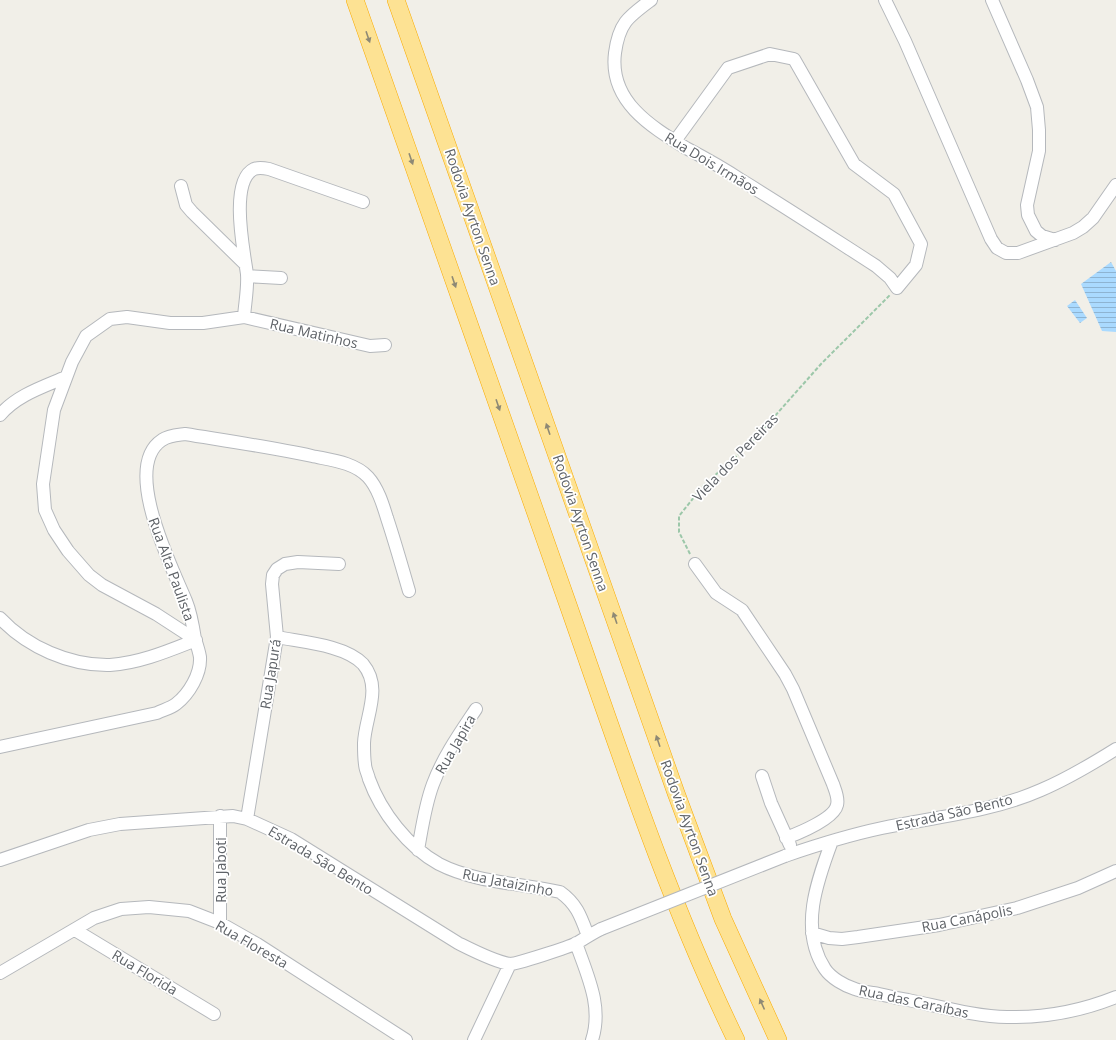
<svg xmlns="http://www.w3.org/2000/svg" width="1116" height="1040" font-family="'Open Sans',sans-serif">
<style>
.water{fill:url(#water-rules)}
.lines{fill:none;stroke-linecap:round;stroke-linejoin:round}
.minor-casing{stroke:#b5b8bc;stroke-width:14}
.highway-casing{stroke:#f9ab00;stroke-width:18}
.path{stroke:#9cc7a9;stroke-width:2;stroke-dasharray:4 2;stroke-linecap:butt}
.minor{stroke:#fff;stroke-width:12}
.highway{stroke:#fde293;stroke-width:17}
.minor-bridge-casing{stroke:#b5b8bc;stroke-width:14;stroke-linecap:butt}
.minor-bridge{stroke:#fff;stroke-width:12}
.oneway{fill:#8e8975}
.labels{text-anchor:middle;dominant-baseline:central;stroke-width:3.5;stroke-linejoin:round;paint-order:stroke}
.street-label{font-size:14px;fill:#5f6368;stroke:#fff}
</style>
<defs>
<pattern id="water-rules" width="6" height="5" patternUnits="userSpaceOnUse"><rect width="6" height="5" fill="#aadaff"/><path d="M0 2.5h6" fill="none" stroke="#8eb4d2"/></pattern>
</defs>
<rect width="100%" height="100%" fill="#f1efe8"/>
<!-- water -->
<path class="water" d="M1111,262L1116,271V332L1102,331L1081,284Z
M1075,300L1087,318L1080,323L1067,306Z"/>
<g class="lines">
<!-- minor casing -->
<g class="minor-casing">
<path id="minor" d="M651,0C628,17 619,23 615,53C609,101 650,126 686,148C705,158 723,168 741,180C787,208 831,237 876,266L890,278L897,288L916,265L921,244L894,194L854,164L794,59L770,54L728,68L675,141
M885,0L905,41L991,239L997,248L1006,253H1018L1073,233L1083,227L1093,218L1116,185
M992,0L1027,80L1037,107L1039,130V151L1027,205L1028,215L1036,231L1042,236L1055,240
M181,186L186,205L192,212L245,264
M247,276L281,278
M244,317C245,303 248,288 247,274C244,252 229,181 254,169C259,167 264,168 269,169L363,202
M0,415C17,395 43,387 66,377
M695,564L716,593L742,610L785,674L793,689L833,784C835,790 839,798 837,805C834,819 799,833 786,838
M0,618C27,647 70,666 110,665C140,663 168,651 196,640
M277,637C302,642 345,645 363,664C383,688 365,717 364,743C364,750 364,758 365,764C365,769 368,774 369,779C381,812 408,847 439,864C476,883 520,883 560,892C577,904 581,917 588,936
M196,640L156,614L102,585L89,575L68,551L54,530L45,510L43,484L54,410L72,362L86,336L110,319L127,317L170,323H203L244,317L370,346L385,345
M0,747L157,713C163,710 171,708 176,704C189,694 201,674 200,657C199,651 197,645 195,639C193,626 191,613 186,601C172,567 121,467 162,440C169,435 177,435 185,434C228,441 270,447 312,456C330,460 354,462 368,477C378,488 383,505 387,518C395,542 402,567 409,591
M762,776L771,803L790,845
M220,816V923
M247,819L277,637L272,584L273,575L277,569L285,564L298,562L339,564
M832,841C817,881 799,930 825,969C831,978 845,986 855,989C860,991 867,992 873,993C885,995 896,998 908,1000C938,1006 977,1017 1007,1017C1044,1018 1081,1011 1116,997
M418,850C422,828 425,805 433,784C443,757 460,733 476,709
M785,856C817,845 849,835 882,828C935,817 991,812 1041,790C1067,779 1092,764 1116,749
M0,860L89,830L120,824L233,816L247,819L291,839L458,943C472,950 495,962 510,964C517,964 569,947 577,943C585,938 593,933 601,929
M75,930L214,1014
M812,933L829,938L842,939L858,937L939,925L1017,908L1078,888L1116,871
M576,943C587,975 603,1006 592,1040
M0,973L94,918L121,909L149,907L189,911L220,923L257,944L406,1040
M474,1040L510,964"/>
</g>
<!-- highway casing -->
<g class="highway-casing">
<path id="highway" d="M355,0C425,200 496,399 566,599C618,747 667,898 736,1040
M396,0L676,793L723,919L778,1040"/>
</g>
<!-- path -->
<path class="path" d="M690,554L679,532V516L703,486L751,443L821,364L890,295"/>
<!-- minor -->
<use href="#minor" class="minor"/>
<!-- highway -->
<use href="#highway" class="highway"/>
<!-- minor-bridge casing -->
<g class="minor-bridge-casing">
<path id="minor-bridge" d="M601,929L785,856"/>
</g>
<!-- minor-bridge -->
<use href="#minor-bridge" class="minor-bridge"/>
</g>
<!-- one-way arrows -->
<defs><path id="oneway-solid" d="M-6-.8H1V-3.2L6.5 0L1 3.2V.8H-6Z"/></defs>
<g class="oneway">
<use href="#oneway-solid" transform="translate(368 37) rotate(71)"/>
<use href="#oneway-solid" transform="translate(411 159) rotate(71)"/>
<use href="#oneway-solid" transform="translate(454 282) rotate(71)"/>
<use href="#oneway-solid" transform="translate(498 405) rotate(71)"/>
<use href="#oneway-solid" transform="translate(548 429) rotate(-109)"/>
<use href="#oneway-solid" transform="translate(615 618) rotate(-109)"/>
<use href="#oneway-solid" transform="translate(658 741) rotate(-109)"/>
<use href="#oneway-solid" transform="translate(762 1004) rotate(-114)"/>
</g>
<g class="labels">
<!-- street labels -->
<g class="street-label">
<text transform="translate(712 163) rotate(31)">Rua Dois Irmãos</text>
<text transform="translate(473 217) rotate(71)">Rodovia Ayrton Senna</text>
<text transform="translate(314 333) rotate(13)">Rua Matinhos</text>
<text transform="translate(735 457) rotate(-46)">Viela dos Pereiras</text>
<text transform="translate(581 523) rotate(71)">Rodovia Ayrton Senna</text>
<text transform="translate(172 569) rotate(70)">Rua Alta Paulista</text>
<text transform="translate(270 674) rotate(-81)">Rua Japurá</text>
<text transform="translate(455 744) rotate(-60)">Rua Japira</text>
<text transform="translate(954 812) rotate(-13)">Estrada São Bento</text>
<text transform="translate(690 828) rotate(70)">Rodovia Ayrton Senna</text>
<text transform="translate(321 860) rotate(31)">Estrada São Bento</text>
<text transform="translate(220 870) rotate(-90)">Rua Jaboti</text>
<text transform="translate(508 882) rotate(11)">Rua Jataizinho</text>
<text transform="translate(967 918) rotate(-11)">Rua Canápolis</text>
<text transform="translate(252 944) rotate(30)">Rua Floresta</text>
<text transform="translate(145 972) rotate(31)">Rua Florida</text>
<text transform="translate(914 1001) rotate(12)">Rua das Caraíbas</text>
</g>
</g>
</svg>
